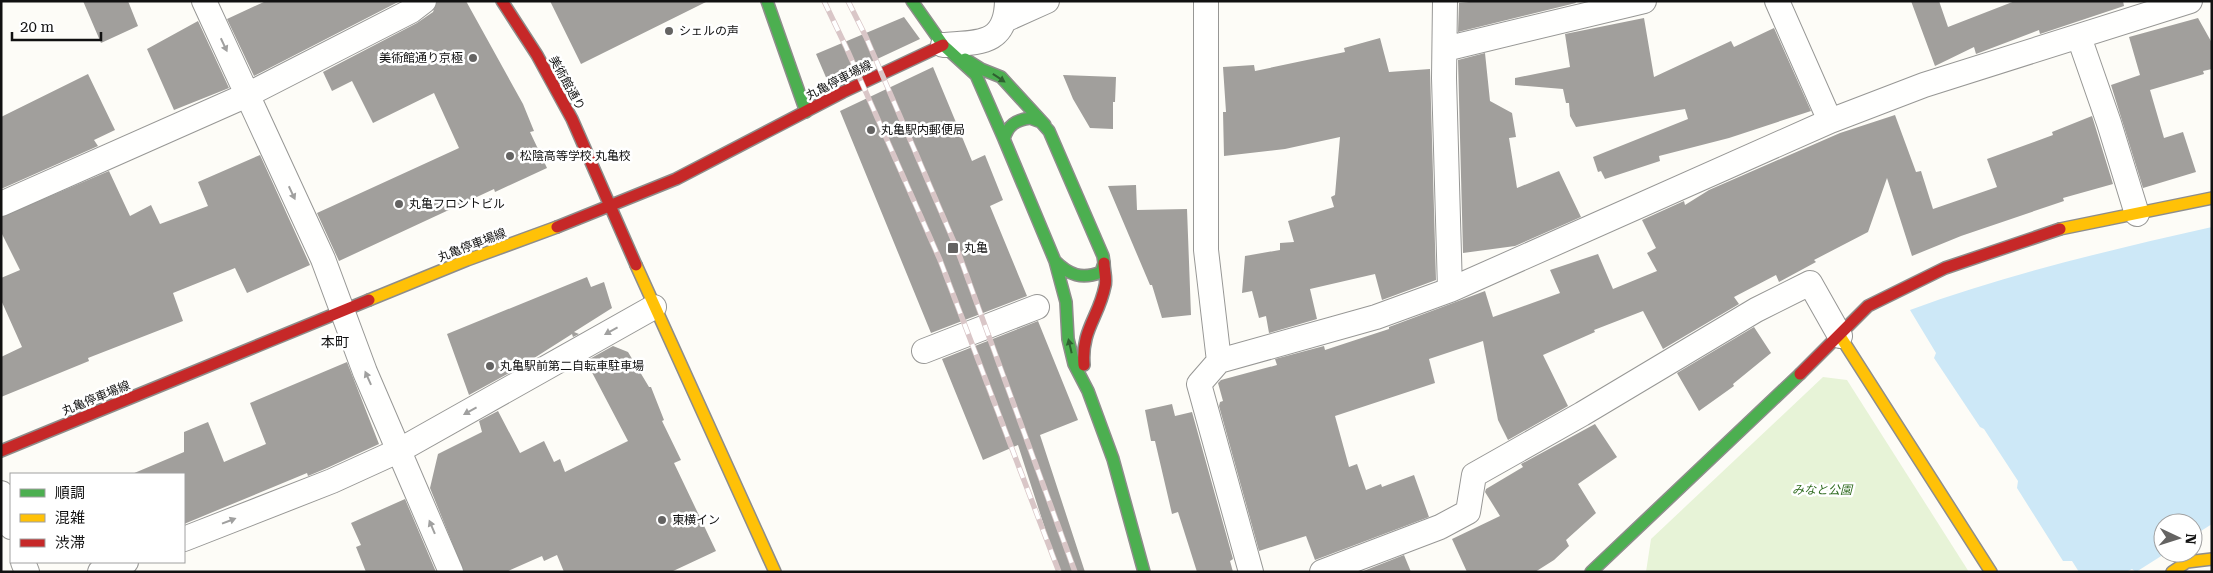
<svg xmlns="http://www.w3.org/2000/svg" width="2213" height="573" font-family="'Roboto Serif','Noto Sans JP',serif">
<style>
.green{fill:#e7f3d7}
.water{fill:#cde8f7}
.building{fill:#a19f9c}
.lines{fill:none;stroke-linecap:round;stroke-linejoin:round}
.street-casing{stroke:#979795;stroke-width:26}
.fast-casing{stroke:#8e8d8b;stroke-width:14}
.slow-casing{stroke:#8e8d8b;stroke-width:14}
.jam-casing{stroke:#8e8d8b;stroke-width:14}
.street{stroke:#fffffe;stroke-width:24}
.fast{stroke:#4caf50;stroke-width:11}
.slow{stroke:#ffc107;stroke-width:11}
.jam{stroke:#c62828;stroke-width:11}
.rail-casing{stroke:#d9c6c7;stroke-width:5.5}
.rail{stroke:#fff;stroke-width:4;stroke-dasharray:11;stroke-linecap:butt}
.oneway{fill:#a0a09f}
.oneway2{fill:#2e6030}
.poi-dot{fill:#646362;stroke:#fff;stroke-width:2}
.labels{text-anchor:middle;dominant-baseline:central;stroke-width:5;stroke-linejoin:round;paint-order:stroke}
.poi-label{font-size:12px;fill:#111;stroke:#fff;text-anchor:start}
.street-label{font-size:12px;fill:#111;stroke:#fff}
.park-label{font-size:12px;font-style:italic;fill:#2f6b1f;stroke:#fff}
.neighbourhood-label{font-size:14px;fill:#111;stroke:#fff}
</style>
<rect width="100%" height="100%" fill="#fdfcf7"/>
<!-- green -->
<path class="green" d="M1823,377L1847,380L1969,572H1646L1651,539Z"/>
<!-- water -->
<path class="water" d="M2212,227V524L2193,536V523H2163V553H2166L2136,572L2132,569L2126,572H2079L2072,561H2063L2017,488L2018,481L1984,429L1980,427L1934,358L1936,353L1910,310C2008,274 2110,250 2212,227Z"/>
<!-- building -->
<path class="building" d="M83,1H128L138,26L101,43Z
M266,1H400L254,76L227,19Z
M437,1H466L523,104L534,131L530,132L547,168L495,192L494,189L339,261L317,213L459,148L434,93L373,123L352,81L332,91L323,72L417,23L433,12Z
M550,1H708L581,64Z
M1479,1H1575L1576,3L1458,32L1459,3Z
M1911,1H1939L1948,27L2015,1H2123L2124,6L2040,34L2039,30L1976,54L1974,47L1935,66Z
M904,17L920,39L828,82L816,54Z
M1644,18L1654,77L1731,41L1734,47L1774,28L1811,111L1729,138L1659,156L1660,161L1605,179L1601,171L1598,172L1593,157L1688,119L1685,109L1576,127L1570,116L1569,103H1566L1563,89L1515,85V78L1570,67L1565,34Z
M2198,18L2212,43V69L2203,71L2204,74L2150,90L2164,138L2183,132L2196,172L2143,188L2111,85L2140,75L2129,37Z
M198,21L229,88L174,110L147,49Z
M1380,38L1389,72L1430,69L1436,280L1382,300L1375,274L1310,289L1317,319L1269,333L1266,316L1259,318L1252,291L1242,293L1245,256L1280,250V243L1294,242L1288,221L1334,207L1331,197L1335,195L1340,137L1285,149L1224,156L1223,112H1226L1223,67L1254,65L1255,71L1345,52L1344,48Z
M1485,53L1490,101L1512,113L1516,137L1509,138L1517,188L1559,171L1581,217L1515,246L1463,253L1458,60Z
M933,67L972,161L985,155L1003,200L990,206L1027,296L931,333L840,111Z
M88,74L115,130L94,140L98,146L1,189V117Z
M1063,75L1116,77L1115,102H1113V129L1090,128L1073,99Z
M1895,115L1916,172L1921,171L1933,209L1997,187L1987,159L2053,135L2052,132L2092,116L2113,184L2063,198L2064,201L1961,236L1912,256L1887,178L1868,232L1814,260L1816,262L1779,282L1776,275L1734,297L1739,304L1663,349L1643,311L1594,330L1595,332L1543,355L1568,406L1508,440L1498,420L1483,341L1429,359L1435,383L1335,416L1349,467L1357,464L1366,490L1381,484L1382,487L1414,475L1429,517L1315,560L1306,536L1259,551L1219,406L1220,402L1223,401L1218,383L1221,380L1277,365L1275,359L1324,346L1325,350L1389,329V327L1485,291L1493,317L1560,293L1550,270L1598,254L1613,289L1657,271L1647,253L1656,248L1642,220L1684,201L1685,205L1709,190L1840,133Z
M260,155L310,265L247,293L235,268L173,293L183,321L88,358L89,361L1,397V357L22,347L1,300V278L20,270L1,232V217L109,171L130,216L151,205L160,224L208,206L198,182Z
M1136,185L1137,210L1187,209L1191,315L1162,318L1152,285H1150L1108,186Z
M587,277L591,287L604,282L612,308L574,332L579,334L573,337L572,334L520,367L469,395L447,334Z
M1038,321L1078,420L1040,435L1085,572H1059L1018,445L983,460L942,359Z
M1754,327L1771,353L1733,384L1734,386L1699,411L1677,373Z
M613,346L628,352L649,387H651L664,420L662,421L681,460L674,463L716,551L671,572H564L557,555L544,561L542,556L506,572H464L430,488L438,454L482,432L479,421L498,411L520,453L544,441L554,462L560,459L565,472L628,441L586,361Z
M347,362L379,444L327,468L308,476L307,473L184,524V474H132L184,452V432L208,422L224,462L266,444L250,403Z
M1172,404L1175,416L1192,412L1233,559L1230,561L1233,572H1197L1178,512L1172,514L1155,441H1151L1145,410Z
M1595,424L1617,457L1578,484L1596,513L1566,540L1569,546L1554,560L1535,572H1467L1452,539L1500,516L1485,492L1486,489L1523,467L1521,464Z
M405,499L436,572H366L356,547L361,545L351,523Z
M1404,555L1411,572H1361Z"/>
<g class="lines">
<!-- street casing -->
<g class="street-casing">
<path id="street" d="M204,1L323,259L365,372L451,572
M1206,1V250L1219,361
M1445,1L1444,78L1450,290
M1777,1L1830,121
M1007,19L1047,1
M2079,37L2109,123L2137,214
M943,45C978,42 1006,46 1007,1
M1445,49L1644,1
M1,204L247,95L411,11L424,1
M924,351L1037,307
M1,493L11,527
M184,539L332,481L400,450L654,307
M23,562L27,572
M100,572L126,562
M1251,572L1199,384L1219,361L1376,317L1450,290L1830,121L1924,85L2190,1
M1322,572L1440,527L1468,512L1474,475L1582,414L1756,310L1810,283L1840,336"/>
</g>
<!-- fast casing -->
<g class="fast-casing">
<path id="fast" d="M767,1L806,112
M912,1L943,45L976,75L1004,139
M965,59L981,69L1001,77L1045,125
M1030,118L1041,122L1049,131L1103,256L1104,263L1101,272C1082,280 1069,275 1055,261L1004,139C1008,125 1016,120 1030,118Z
M1055,261L1066,302L1068,339L1074,364L1088,391L1113,459L1144,572
M1591,572L1800,374"/>
</g>
<!-- slow casing -->
<g class="slow-casing">
<path id="slow" d="M2060,229L2212,198
M636,265L775,572
M369,300L467,260L557,227
M1840,336L1991,572
M2172,572L2187,562L2212,559"/>
</g>
<!-- jam casing -->
<g class="jam-casing">
<path id="jam" d="M502,1L537,55L572,119L636,265
M557,227L676,179L843,92L943,45
M1084,365C1081,330 1099,317 1105,286C1107,279 1104,271 1104,263
M1800,374L1868,306L1945,268L2060,229
M1,451L369,300"/>
</g>
<!-- street -->
<use href="#street" class="street"/>
<!-- fast -->
<use href="#fast" class="fast"/>
<!-- slow -->
<use href="#slow" class="slow"/>
<!-- jam -->
<use href="#jam" class="jam"/>
<!-- rail casing -->
<g class="rail-casing">
<path id="rail" d="M824,1L846,47L940,260L1059,572
M848,1L866,37L957,249L1075,572"/>
</g>
<!-- rail -->
<use href="#rail" class="rail"/>
</g>
<!-- one-way arrows -->
<defs><path id="oneway-solid" d="M-6-.8H1V-3.2L6.5 0L1 3.2V.8H-6Z" transform="scale(1.25)"/></defs>
<g class="oneway">
<use href="#oneway-solid" transform="translate(224 45) rotate(65)"/>
<use href="#oneway-solid" transform="translate(292 193) rotate(65)"/>
<use href="#oneway-solid" transform="translate(611 331) rotate(151)"/>
<use href="#oneway-solid" transform="translate(368 378) rotate(-114)"/>
<use href="#oneway-solid" transform="translate(470 411) rotate(151)"/>
<use href="#oneway-solid" transform="translate(229 521) rotate(-21)"/>
<use href="#oneway-solid" transform="translate(432 527) rotate(-113)"/>
</g>
<g class="oneway2">
<use href="#oneway-solid" transform="translate(999 78) rotate(34)"/>
<use href="#oneway-solid" transform="translate(1070 346) rotate(-103)"/>
</g>
<!-- markers -->
<g class="poi-dot">
<circle cx="669" cy="31" r="5"/>
<circle cx="473" cy="58" r="5"/>
<circle cx="871" cy="130" r="5"/>
<circle cx="510" cy="156" r="5"/>
<circle cx="399" cy="204" r="5"/>
<rect x="947" y="242" width="12" height="12" rx="2.5"/>
<circle cx="490" cy="366" r="5"/>
<circle cx="662" cy="520" r="5"/>
</g>
<g class="labels">
<!-- poi labels -->
<g class="poi-label">
<text x="679" y="31">シェルの声</text>
<text x="463" y="58" text-anchor="end">美術館通り京極</text>
<text x="881" y="130">丸亀駅内郵便局</text>
<text x="520" y="156">松陰高等学校 丸亀校</text>
<text x="409" y="204">丸亀フロントビル</text>
<text x="964" y="248">丸亀</text>
<text x="500" y="366">丸亀駅前第二自転車駐車場</text>
<text x="672" y="520">東横イン</text>
</g>
<!-- street labels -->
<g class="street-label">
<text transform="translate(839 80) rotate(-27)">丸亀停車場線</text>
<text transform="translate(567 83) rotate(61)">美術館通り</text>
<text transform="translate(472 245) rotate(-21)">丸亀停車場線</text>
<text transform="translate(96 398) rotate(-22)">丸亀停車場線</text>
</g>
<!-- park labels -->
<g class="park-label">
<text x="1822" y="490">みなと公園</text>
</g>
<!-- neighbourhood labels -->
<g class="neighbourhood-label">
<text x="335" y="342">本町</text>
</g>
</g>
<!-- border -->
<rect width="2213" height="573" fill="none" stroke="#111111" stroke-width="5"/>
<!-- legend -->
<rect x="10" y="473" width="175" height="90" fill="#ffffff" stroke="#a0a0a0"/>
<rect x="20" y="489" width="25" height="8" fill="#4caf50" stroke="#a0a0a0"/>
<text x="55" y="498" font-size="15" fill="#111111">順調</text>
<rect x="20" y="514" width="25" height="8" fill="#ffc107" stroke="#a0a0a0"/>
<text x="55" y="523" font-size="15" fill="#111111">混雑</text>
<rect x="20" y="539" width="25" height="8" fill="#c62828" stroke="#a0a0a0"/>
<text x="55" y="548" font-size="15" fill="#111111">渋滞</text>
<!-- north arrow -->
<g transform="translate(2178 538) rotate(94)"><circle r="24" fill="#ffffff" stroke="#a0a0a0"/>
<path d="M0-4L9 19L0 12L-9 19Z" fill="#646362"/>
<text y="-8" font-size="14" font-weight="bold" text-anchor="middle" fill="#111111">N</text>
</g>
<!-- scale -->
<path d="M12 32v8h89v-8" fill="none" stroke="#111111" stroke-width="2.5"/>
<text x="20" y="32" font-size="15" fill="#111111" stroke="#ffffff" stroke-width="4" paint-order="stroke">20 m</text>
</svg>
